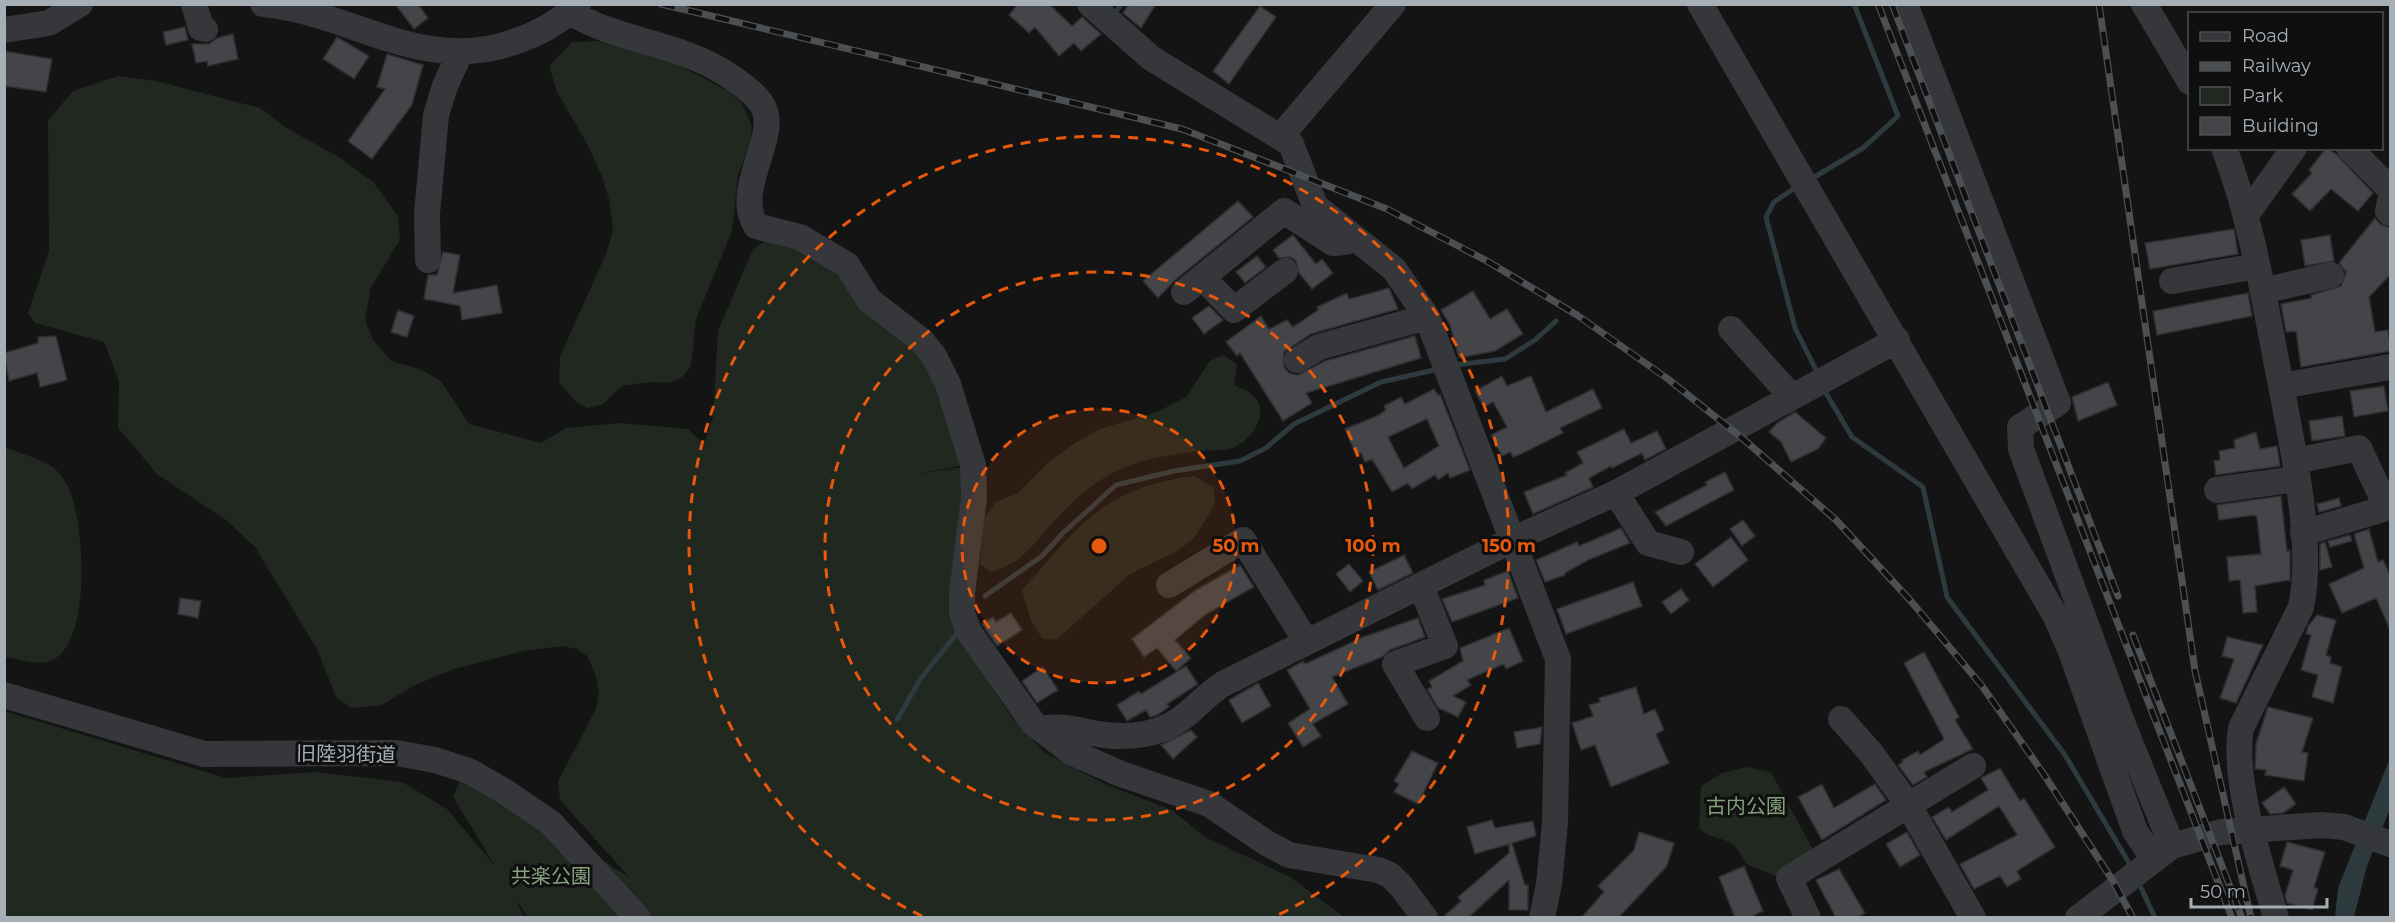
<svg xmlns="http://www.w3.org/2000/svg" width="2395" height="922" font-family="Montserrat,'Noto Sans JP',sans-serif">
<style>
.green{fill:#212820}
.water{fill:#2d3a3e}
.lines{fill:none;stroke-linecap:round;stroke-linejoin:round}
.stream{stroke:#2d3a3e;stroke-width:5}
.building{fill:#434548;stroke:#2e2f31;stroke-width:1.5;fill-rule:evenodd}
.minor{stroke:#35373a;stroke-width:26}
.rail-casing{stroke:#4c5053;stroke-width:7}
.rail{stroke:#0f0f10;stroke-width:4.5;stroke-dasharray:14;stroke-linecap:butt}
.ring{fill:none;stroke:#e8590c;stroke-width:3;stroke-dasharray:10 8}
.labels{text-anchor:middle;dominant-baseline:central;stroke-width:6;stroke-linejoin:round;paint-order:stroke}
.street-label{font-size:20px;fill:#a6afb6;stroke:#0f0f10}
.park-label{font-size:20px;fill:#84a07d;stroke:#0f0f10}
.centre{fill:#e8590c;stroke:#0f0f10;stroke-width:3}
.ring-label{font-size:18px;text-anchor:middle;font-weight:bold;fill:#e8590c;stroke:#0f0f10;stroke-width:6;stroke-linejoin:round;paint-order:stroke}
</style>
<rect width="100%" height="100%" fill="#141415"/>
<!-- green -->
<path class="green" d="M599,41L673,62L728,91L742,103L752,127L750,146L738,174L732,231L696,319L691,366L682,377L669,383L651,382L622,386L603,404L587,408L576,402L559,382L560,356L606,254L613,230L610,203L603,179L589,147L557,92L549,66L572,42Z
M118,76L156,81L260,108L288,129L339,157L373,182L398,216L400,240L371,287L365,320L373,340L391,361L420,369L441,381L469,424L541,443L566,428L620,423L688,429L704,444L713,417L718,331L753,249L768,239L803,247L847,275L933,368L968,464L918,474L969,466L957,634L1012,718L1044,752L1107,785L1172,810L1205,837L1290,877L1344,917L528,918L517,900L523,917H5L4,711L226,778L316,772L402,782L447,809L495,866L453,797L465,770L630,878L560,800L558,781L596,709L599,693L596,677L588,657L577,649L563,646L524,651L454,669L413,686L382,705L352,708L336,697L317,649L255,547L226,520L158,475L118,428L119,381L104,342L35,323L28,313L49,251L48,120L73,91Z
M1223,355L1237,364L1234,385C1243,389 1252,392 1257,400C1269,418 1247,445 1229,449C1221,451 1210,450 1201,451C1167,455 1130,460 1101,480C1085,490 1069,505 1056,519C1033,543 1025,563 990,572L980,564L984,518L996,502L1018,493L1048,463L1075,443L1100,429L1157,412L1186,397L1210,361Z
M4,447C17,452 51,462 58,472C62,477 68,485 70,491C84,525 92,640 53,660C39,667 20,659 5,657Z
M1195,476L1214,488L1215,504L1194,538L1179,550L1130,574L1056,640L1042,638L1031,621L1022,590C1078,527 1105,486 1195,476Z
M1746,767L1771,772L1817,857L1778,877L1746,864C1730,829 1717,846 1699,828L1701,786L1722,773Z"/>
<!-- water -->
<path class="water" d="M2390,758V809L2367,866L2354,917L2335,918L2338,888Z"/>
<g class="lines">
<!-- stream -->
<path class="stream" d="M1118,9L1121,4
M1811,179L1863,148L1898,116L1854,4
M1798,186L1774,202L1766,217L1795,328L1818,374
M1454,365L1505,359L1535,340L1556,321
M1823,388L1852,437L1923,487L1947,597L2065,755L2132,868
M985,596L1042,556L1063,533L1116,485L1174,471L1240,461L1266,448L1294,424L1381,382L1439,369
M897,720L921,678L958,632
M2138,881L2155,918"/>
</g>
<!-- building -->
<path class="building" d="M395,4H418L428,18L414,29Z
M1018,4H1049L1072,26L1082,17L1101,34L1081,51L1074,43L1059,56L1035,27L1029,33L1009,15Z
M1129,4H1156L1141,28L1123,13Z
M1260,6L1276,17L1229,84L1213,71Z
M185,27L188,40L166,45L163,32Z
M233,34L238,59L208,66L207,61L196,63L192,44H209L217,38Z
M337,37L369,56L354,79L323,59Z
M4,51L52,59L46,92L4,86Z
M387,54L423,65L412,105L372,159L348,141L385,89L377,87Z
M2326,148L2336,154L2373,193L2358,211L2331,189L2310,211L2292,194L2312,173L2309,170Z
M1238,201L1253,217L1175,280L1158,298L1143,281Z
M2375,218L2380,224L2391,228V274L2369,297L2375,332L2388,330L2391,351L2301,367L2296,331L2286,332L2281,304L2312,298L2311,295L2341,286L2346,272L2339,263Z
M2234,229L2238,254L2150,269L2145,243Z
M1293,235L1316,264L1322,259L1333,273L1312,289L1299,273L1296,261L1290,257L1279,258L1273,250Z
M2330,235L2334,261L2305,266L2301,240Z
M443,252L460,255L453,293L497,285L502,313L462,320L460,306L424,299L428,275H437Z
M1257,256L1266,267L1245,283L1236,272Z
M1389,288L1398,309L1311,334L1284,352V367L1289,373L1298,375L1325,361L1415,336L1421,358L1306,393L1312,403L1283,421L1240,353L1237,356L1226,342L1261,316L1269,329L1287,320L1293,327L1318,310L1317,307L1347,293L1349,299Z
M1473,291L1490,319L1507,309L1523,334L1495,351L1459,358L1450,325L1441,310Z
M2248,293L2252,316L2157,335L2153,311Z
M1209,306L1223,320L1204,334L1192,318Z
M398,310L414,316L407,337L391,332Z
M56,336L67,380L40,387L37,373L9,381L4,353L38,343V337Z
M1502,376L1507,386L1531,376L1546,412L1593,389L1602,408L1560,428L1563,433L1521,454L1513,457L1510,452L1502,456L1491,435L1507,427L1493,402L1484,407L1475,391Z
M2108,382L2117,405L2078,421L2072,397Z
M2384,386L2388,411L2354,417L2350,391Z
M1434,389L1438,395L1440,394L1470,470L1450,478L1448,473L1438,480L1435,475L1412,489L1408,483L1392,492L1372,459L1365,462L1361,453L1356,455L1345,429L1377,416L1386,410L1384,406L1401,397L1405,404ZM1427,419L1439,446L1404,468L1388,437Z
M1795,412L1826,438L1818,449L1791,462L1781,442L1769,432L1777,423Z
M2342,416L2345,436L2312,441L2309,421Z
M1624,429L1631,443L1657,431L1666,449L1645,460L1642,453L1612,468L1611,466L1589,478L1593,487L1533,514L1524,492L1567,475L1565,473L1583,463L1577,452Z
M2256,432L2260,449L2277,446L2280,466L2216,475L2214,461L2220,460L2219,451L2235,448L2234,440Z
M1725,472L1734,490L1666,526L1655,512L1707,485L1705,482Z
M2281,496L2287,551L2290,550V580L2255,586L2257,612L2243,613L2240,580L2229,581L2227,557L2261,554L2257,518L2255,515L2219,520L2217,505Z
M2339,498L2341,506L2319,512L2317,504Z
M1743,520L1755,536L1742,546L1730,529Z
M1621,528L1630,543L1588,560L1565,573V575L1545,582L1536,560L1577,542L1579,546Z
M2369,529L2378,562L2383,560L2391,577V632L2376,598L2342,613L2329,584L2364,568L2354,534Z
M2350,535L2352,541L2330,547L2328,541Z
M1731,537L1748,560L1713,587L1695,564Z
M2325,542L2332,567L2320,570V544Z
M1404,555L1413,573L1378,590L1369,572Z
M1349,564L1363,581L1350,592L1336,574Z
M1240,565L1254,587L1206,614L1175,640L1191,658L1176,671L1157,648L1144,657L1132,639L1196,590Z
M1508,571L1518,598L1452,622L1442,599L1485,585L1484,580Z
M1633,582L1642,606L1566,634L1557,609Z
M1681,589L1689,600L1671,614L1662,602Z
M180,598L201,601L198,618L178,614Z
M1011,613L1022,630L997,646L982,624L993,617L996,622Z
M2317,615L2336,620L2326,655L2331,657L2330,663L2342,667L2333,703L2312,697L2318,675L2301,670L2311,635L2306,634L2308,626Z
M1418,618L1425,637L1390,650L1382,657L1332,677L1348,704L1313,724L1321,736L1303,747L1288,723L1310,709L1287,670L1303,661L1305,664L1363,637Z
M1509,628L1523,661L1506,669L1504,664L1467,680L1471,685L1453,696L1466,702L1458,717L1438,708L1427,689L1432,687L1429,681L1463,661L1460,648Z
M2227,637L2263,645L2236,703L2220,698L2234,659L2222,656Z
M1924,652L1959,717L1955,720L1973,749L1924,772L1927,777L1913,785L1898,765L1903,762L1902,760L1918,751L1920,755L1944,739L1904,663Z
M1186,666L1198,684L1167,704L1169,707L1157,715L1150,717L1146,710L1127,721L1117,705L1139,691L1141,694Z
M1043,667L1058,690L1037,703L1022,681Z
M1258,683L1271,706L1242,723L1229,700Z
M1636,687L1644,714L1655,709L1664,730L1656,734L1669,763L1611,787L1595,745L1581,750L1572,723L1593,716L1589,705L1600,702L1599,698Z
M2268,707L2313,718L2302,752L2308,753L2304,781L2265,775L2266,770L2255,769L2256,744Z
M1542,727L1540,744L1517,748L1514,732Z
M1191,730L1197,737L1173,759L1161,745Z
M1412,751L1438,763L1418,804L1394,792L1399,784L1394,781Z
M2000,768L2020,801L2024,798L2055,847L2017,871L2021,879L2007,887L2000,876L1974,889L1960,864L2017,835L1999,806L1946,840L1932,817L1949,807L1952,812L1988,790L1981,778Z
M1822,784L1834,808L1875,784L1886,800L1822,840L1798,797Z
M2284,787L2296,804L2283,813L2270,814L2262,803Z
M1492,820L1495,828L1533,821L1536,836L1512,843L1525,885H1528V910H1509V880L1468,918H1442L1461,901L1458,897L1509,853V844L1475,854L1467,827Z
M1639,832L1674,843L1667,866L1618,918H1581L1604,892L1598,886L1634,850Z
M1907,832L1920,855L1900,867L1886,844Z
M2287,842L2325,852L2314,887L2318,889L2312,910L2287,903L2285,895L2293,870L2280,866Z
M1744,866L1763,911L1749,918H1735L1719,877Z
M1839,869L1865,913L1857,918H1836L1816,880Z"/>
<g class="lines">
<!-- minor -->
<path class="minor" d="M194,4L201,28L205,29
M263,4C351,12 419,73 511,43C536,35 560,22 578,4
M1090,4L1151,58L1291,144L1315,206L1394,269L1427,317L1558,659L1555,823L1549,884L1542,918
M1700,4L2055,615L2070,649L2135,831L2154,860
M1905,4L2058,403L2020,427L2021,449L2125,730L2172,846
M2144,4L2190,82
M570,12C622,44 681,41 734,79C744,86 754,93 761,103C783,134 732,187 756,226L800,237L847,265L869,300L922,341L934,356L948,384L973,465L974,498L962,593V613L969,632L1033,723L1071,752L1121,774L1209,804L1268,844L1289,855L1378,870L1390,875L1401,886L1425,918
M4,30L49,23L80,4
M1281,136L1393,4
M2224,148C2252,221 2264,299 2279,375C2291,440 2315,543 2301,607L2241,728C2232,782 2261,864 2276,918
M2349,148L2390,189
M2390,201L2388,211L2390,213
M2246,215L2294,148
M428,260L427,214L436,115L445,86L460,53
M1202,277L1234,310L1285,271
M2172,281L2257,266
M2263,291L2331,275
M1184,292L1284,211L1333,243L1345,242
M1731,329L1792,397
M1297,360L1319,347L1427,317
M2281,386L2390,367
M2295,461L2359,448L2387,508
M2217,490L2297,479
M1616,493L1648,543L1681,552
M2303,533L2390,507
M1169,585L1243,540L1306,641
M1421,586L1445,646L1395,664L1427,718
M4,695L204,754L397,753L435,760L469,771L504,791L551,823L638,918
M1841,719L1871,753L1909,806L1973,918
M1041,729C1063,724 1082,732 1105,735C1128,738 1156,735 1176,722C1193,712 1205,695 1223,684L1514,539L1616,493L1897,340
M1808,918L1789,878L1973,766
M2078,918L2172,846L2221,832L2321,825L2344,827L2390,844"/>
<!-- rail casing -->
<g class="rail-casing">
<path id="rail" d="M661,4L1182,129L1387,209L1487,261L1577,315L1668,379L1742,438L1836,520L1910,600L1982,686L2043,773L2113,881L2133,918
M1878,4L2232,918
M1892,4L2118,596
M2099,4L2195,671L2251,918
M2133,635L2242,918"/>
</g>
<!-- rail -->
<use href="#rail" class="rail"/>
</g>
<!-- distance rings -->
<circle cx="1099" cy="546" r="137" fill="#e8590c" fill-opacity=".12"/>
<g class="ring">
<circle cx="1099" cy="546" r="137"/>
<circle cx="1099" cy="546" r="274"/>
<path d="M922 916A410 410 0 1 1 1276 916"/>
</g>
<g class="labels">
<!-- street labels -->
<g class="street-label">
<text transform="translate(346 754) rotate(1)">旧陸羽街道</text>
</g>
<!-- park labels -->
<g class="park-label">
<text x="1746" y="806">古内公園</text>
<text x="551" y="876">共楽公園</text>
</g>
</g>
<circle cx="1099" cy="546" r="9" class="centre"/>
<g class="ring-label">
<text x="1236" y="552">50 m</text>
<text x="1373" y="552">100 m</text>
<text x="1509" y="552">150 m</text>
</g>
<!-- border -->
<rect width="2395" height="922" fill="none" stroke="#a6afb6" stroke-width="12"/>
<!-- legend -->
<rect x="2188" y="12" width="195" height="138" fill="#0f0f10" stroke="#4b4f52" stroke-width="1.5"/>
<rect x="2200" y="32" width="30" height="9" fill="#35373a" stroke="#4b4f52" stroke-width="1.5"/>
<text x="2242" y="42" font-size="18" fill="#a6afb6">Road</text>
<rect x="2200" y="62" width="30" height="9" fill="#4c5053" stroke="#4b4f52" stroke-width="1.5"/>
<text x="2242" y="72" font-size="18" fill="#a6afb6">Railway</text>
<rect x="2200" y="87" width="30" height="18" fill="#212820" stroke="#4b4f52" stroke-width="1.5"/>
<text x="2242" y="102" font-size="18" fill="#a6afb6">Park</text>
<rect x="2200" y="117" width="30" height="18" fill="#434548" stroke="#4b4f52" stroke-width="1.5"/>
<text x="2242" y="132" font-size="18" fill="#a6afb6">Building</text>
<!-- scale -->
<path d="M2191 898v9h136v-9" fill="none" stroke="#a6afb6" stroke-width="3"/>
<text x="2200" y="898" font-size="18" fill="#a6afb6" stroke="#0f0f10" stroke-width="4.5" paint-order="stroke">50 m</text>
</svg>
